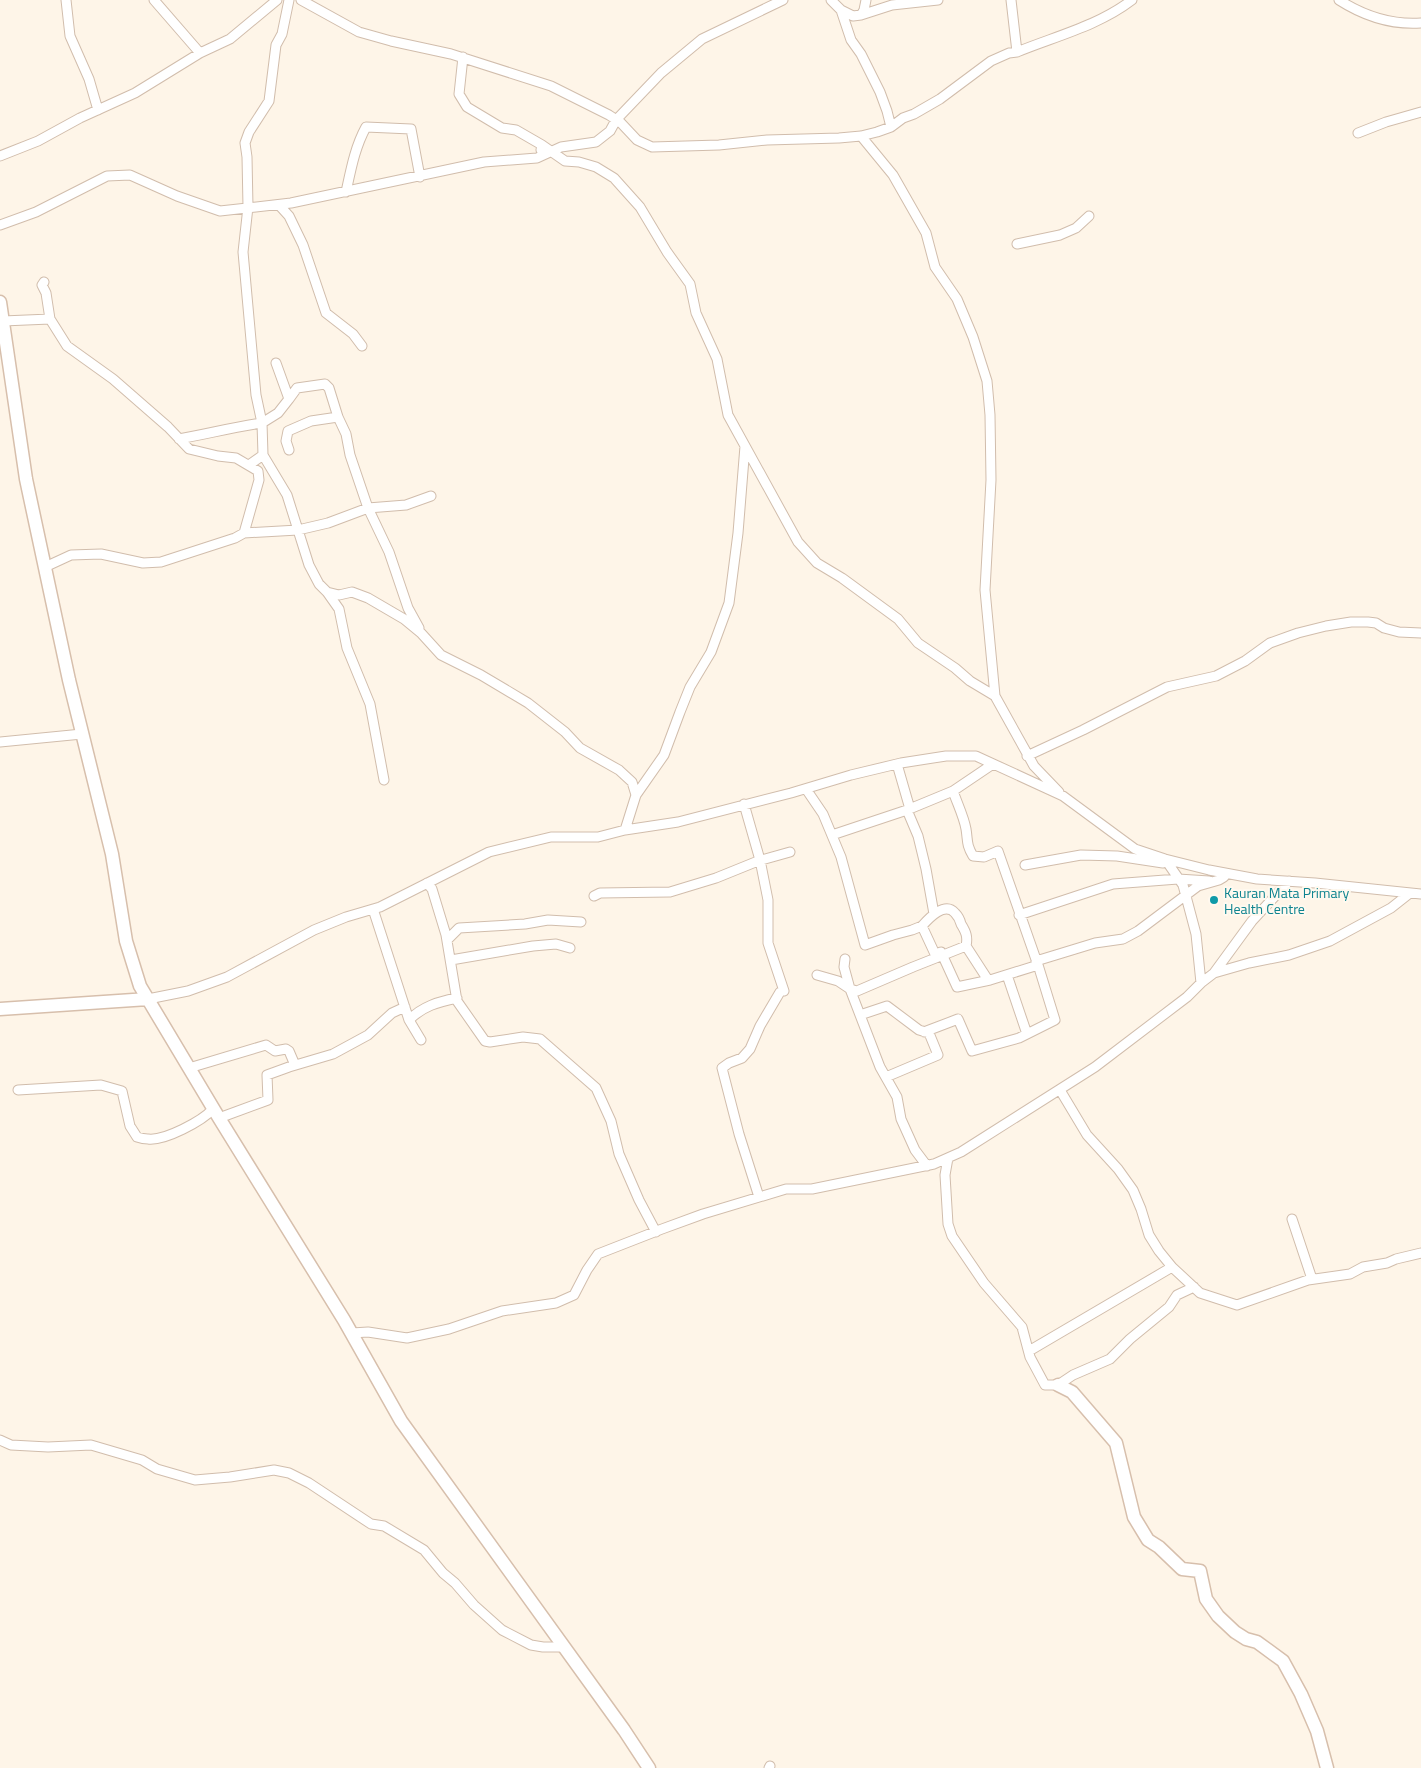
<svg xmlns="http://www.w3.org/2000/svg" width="1421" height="1768" font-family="'Titillium Web',sans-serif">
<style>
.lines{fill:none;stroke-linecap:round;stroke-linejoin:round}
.street-casing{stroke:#d1bdac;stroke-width:11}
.secondary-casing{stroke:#d7bfac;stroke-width:15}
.street{stroke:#fff;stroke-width:9}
.secondary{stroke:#fff;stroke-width:12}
.culture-dot{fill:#0f9aa8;stroke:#fff9ef;stroke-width:2}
.labels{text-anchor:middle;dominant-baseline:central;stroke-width:4;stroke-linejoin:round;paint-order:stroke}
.culture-label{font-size:14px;fill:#0d838f;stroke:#fff9ef;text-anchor:start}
</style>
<rect width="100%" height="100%" fill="#fef5e8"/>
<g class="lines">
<!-- street casing -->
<g class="street-casing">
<path id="street" d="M66,0L70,36L89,79L98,110
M154,0L200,53
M301,0L359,32L391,41L451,54L551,86L609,115L621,123L637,140L652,147L719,145L767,140L839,138L861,136L877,132L891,127L903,118L914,114L940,99L991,61L1009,53L1017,52C1056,36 1098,26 1132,0
M831,0L841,10L853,16L861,15L892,5L938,0
M1011,0L1017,52
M1339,0C1364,16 1392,25 1421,23
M841,10L851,40L861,54L880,92L887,111L891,127
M861,15L864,10L866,0
M463,57L459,94L467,107L502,128L516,130L542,145L541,150
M1358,133L1386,122L1421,112
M861,136L893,175L926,233L935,267L957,299L973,337L987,381L990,415L991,480L985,590L995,696L1034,766L1059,792
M542,145L565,161L579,162L596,167L614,178L640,207L667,252L690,284L696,313L717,359L728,415L798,542L817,563L842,578L898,619L918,643L955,668L970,681L995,696
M0,156L38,141L80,118L135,93L200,53L230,39L277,0
M346,192C351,169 355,147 366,127L411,129L420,177
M279,205L289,216L303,245L326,313L353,334L362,346
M0,225L36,212L107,176L130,175L177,196L220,211L291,203L484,162L537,158L561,147L596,142L610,131L616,120L661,73L702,39L783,0
M1017,244L1060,235L1076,228L1089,216
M44,282L42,285L46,293L50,319
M3,321L50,319L67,346L113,379L168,427L189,449L218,456L236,458L258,471L259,480L244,533
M289,399L297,388L325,384L329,388L338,417
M179,439C207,434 234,427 262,423L256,395L243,252L248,207L247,157L245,143L249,132L269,101L276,45L282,34L289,0
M289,450L286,441L288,431L311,421L338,417L346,434L350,455L368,508L389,552L408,608L419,628
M263,455L287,495L309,565L319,584L327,592L339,595L352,592L368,598L404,619L421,633L441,655L481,675L528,703L565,732L580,748L619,770L632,782L636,795L625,830
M249,465L263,455L262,423L278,413L289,399L276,363
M45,567L71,555L101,554L143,563L161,562L235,538L244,533L298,530L328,523L368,508L406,505L431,496
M327,592L339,609L347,648L370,704L384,780
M0,742L82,734
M1027,756L1083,730L1167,687L1216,676L1245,661L1270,643L1298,633L1326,626L1351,622H1368L1376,623L1384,628L1399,632L1421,633
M897,764L910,809
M993,764L953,791C957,803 964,817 966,829C968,841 966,844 973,856L984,857L998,851L1039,968
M806,789L823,814L841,857L865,945L893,935L912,930L922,926L935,954L941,952L957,987L990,980L1035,966L1039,968L1055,1020L1019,1038L972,1051L958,1019L924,1032
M636,795L664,755L680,712L690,687L711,652L729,603L738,533L745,446
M744,804L760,860L768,900V943L784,991
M832,835L907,810
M1165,859L1183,885L1196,934L1201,983
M1025,865L1081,855L1117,856L1163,863
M427,883L432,889L446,935L457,1001L485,1041L490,1042L523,1037L540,1039L596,1088L611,1121L619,1154L639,1200L656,1232
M594,896L600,893L670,892L716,878L758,861L790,852
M373,909L409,1020L421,1040
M934,914L926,869L918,836L907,810L953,791
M1019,915L1113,884L1178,879L1209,881
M447,940L459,928L525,924L548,920L581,922
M966,946L988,980
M845,959L844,967L850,989L857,991L913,967L966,946C968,937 966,932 961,924C960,920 958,916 955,913C945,901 929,918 922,926
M451,960L533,946L556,944L570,948
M1036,961L1095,943L1123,939L1138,931L1198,886L1219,880L1224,877V873
M1214,973L1252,921L1289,881
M817,975L838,981L850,989L880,1067L897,1097L901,1119L915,1150L927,1166
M1007,975L1027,1034
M148,999L188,991L227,977L314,930L346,917L380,907L489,852L551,837H598L625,830L678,822L791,793L851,775L901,763L946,756H976L1063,796L1135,849L1165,859L1209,870L1257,879L1315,883L1421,894
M860,1015L887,1006L919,1030L929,1033L938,1055L886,1077
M409,1020C423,1006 438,1002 457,998
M189,1068L266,1045L275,1051L286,1049L289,1051L295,1065
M18,1090L101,1085L122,1091L130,1126L137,1137C140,1138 145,1139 148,1139C165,1141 202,1121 213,1109
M1060,1090L1087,1135L1118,1169L1133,1190L1141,1209L1149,1235L1159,1251L1172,1267L1200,1293L1237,1305L1308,1280L1350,1274L1363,1267L1387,1263L1396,1259L1421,1253
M219,1118L268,1100L267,1075L289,1067L333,1054L368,1035L392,1013L405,1007
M948,1158L945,1175L948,1224L952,1236L984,1283L1022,1327L1030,1357L1045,1385H1058L1073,1375L1110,1359L1130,1339L1169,1307L1177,1295L1194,1287
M759,1197L739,1134L722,1068L729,1063L742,1058L750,1049L760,1026L780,992
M1292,1219L1312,1279
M352,1333L368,1332L407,1338L449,1329L502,1311L556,1303L574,1295L587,1270L598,1254L662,1229L703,1214L786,1189H812L934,1164L961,1152L1095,1067L1187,997L1201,983L1214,973L1249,963L1289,955L1330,941L1391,908L1410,893
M1029,1351L1172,1267
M0,1440L11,1445L48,1447L91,1445L142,1460L157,1469L195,1480L230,1477L274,1470L289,1473L309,1483L371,1524L384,1526L424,1550L443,1573L455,1583L474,1605L502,1630L531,1645L543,1647H564
M769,1768L770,1766"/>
</g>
<!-- secondary casing -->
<g class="secondary-casing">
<path id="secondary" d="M0,302L26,479L69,680L112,854L126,941L140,986L219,1118L344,1320L401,1421L624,1730L649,1768
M0,1009L148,999
M1058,1385L1072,1392L1116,1443L1134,1517L1148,1540L1159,1547L1182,1569L1200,1571L1206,1599L1218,1616L1235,1632L1246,1639L1257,1642L1283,1661L1301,1694L1317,1731L1327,1768"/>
</g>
<!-- street -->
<use href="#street" class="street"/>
<!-- secondary -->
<use href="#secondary" class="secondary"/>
</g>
<!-- markers -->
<circle class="culture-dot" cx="1214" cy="900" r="5"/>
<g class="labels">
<!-- culture labels -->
<g class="culture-label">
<text x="1224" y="892">Kauran Mata Primary<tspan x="1224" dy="16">Health Centre</tspan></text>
</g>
</g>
</svg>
